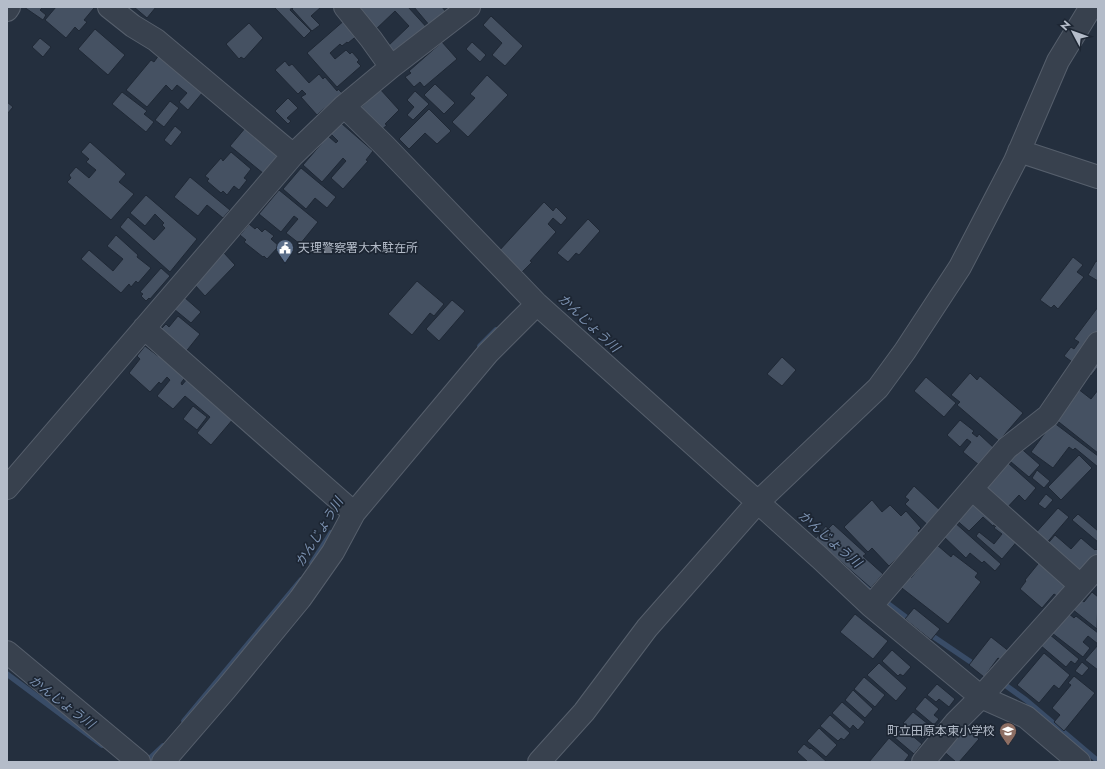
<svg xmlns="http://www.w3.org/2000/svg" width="1105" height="769" font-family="Jost,'Noto Sans JP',sans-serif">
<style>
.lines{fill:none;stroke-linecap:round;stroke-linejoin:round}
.stream{stroke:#394c67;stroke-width:5.5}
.building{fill:#455162;stroke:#1f2835}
.minor-casing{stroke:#565f6c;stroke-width:24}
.minor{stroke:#38414e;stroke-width:22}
.labels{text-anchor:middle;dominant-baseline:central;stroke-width:3.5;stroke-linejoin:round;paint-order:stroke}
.poi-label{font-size:12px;fill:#b4bcc9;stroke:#1d2633;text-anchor:start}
.water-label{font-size:13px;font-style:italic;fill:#7c92b1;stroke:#1d2633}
</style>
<rect width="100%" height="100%" fill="#242f3e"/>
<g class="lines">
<!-- stream -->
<path class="stream" d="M480,346L496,330
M312,563L331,533
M848,569L876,594
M883,600L911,621
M928,633L993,677
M7,674L102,745
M1001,682L1026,700L1098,761
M184,721L301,580
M146,762L163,746"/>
</g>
<!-- building -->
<path class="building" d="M24,7H43L40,10L46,15L43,20Z
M56,7H93L94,8L84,20L87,22L79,31L75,27L66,38L45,20Z
M134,7H156L147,18Z
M274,7H292L290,10L311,31L304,38Z
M294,7H321L311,16L320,25L312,31L292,9Z
M360,7H408L430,31L398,56L388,46L409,26L395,11L373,32Z
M414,7H442L446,12L430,26Z
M491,16L523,46L505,66L492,55L502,43L483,25Z
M346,19L359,34L348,43L347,42L342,46L340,44L330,53L335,59L346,50L350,54L352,52L359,60L357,62L361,66L337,87L307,53Z
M249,23L263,38L244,59L241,57L239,59L226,44Z
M95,29L125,55L108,75L78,49Z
M40,38L51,47L43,57L32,47Z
M442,42L457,59L424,87L420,82L414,87L405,77L411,73L409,71Z
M472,42L486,55L480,62L466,49Z
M159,55L203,92L188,110L179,102L187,93L177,85L172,91L166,85L147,107L126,90L151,60L154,62Z
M285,61L289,66L292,64L309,83L319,74L323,79L325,77L337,91L338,89L342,93L317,115L301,97L306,94L302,90L298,94L275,70Z
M487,75L508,95L468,137L452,122L475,98L470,94Z
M435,84L455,103L444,114L424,95Z
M380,89L399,110L385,124L387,125L379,132L358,110Z
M415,91L429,104L413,120L407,115L414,107L407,100Z
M122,92L147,111L144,114L154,122L146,132L112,104Z
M288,98L298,108L287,118L291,121L288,124L275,111Z
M170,101L179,108L164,127L155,120Z
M7,102L13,107L7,114Z
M429,109L451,131L437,144L425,133L409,149L399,139Z
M341,123L373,151L366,160L368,161L343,189L331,178L346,161L343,158L322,182L303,165L328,136L336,143L338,141L331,134Z
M175,126L182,132L171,146L164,140Z
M246,127L280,155L264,174L230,146Z
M90,142L126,174L119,182L134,194L111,220L67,182L71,178L69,175L76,167L89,178L96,170L86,162L89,159L81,152Z
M231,152L251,169L244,178L247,180L239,190L234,186L227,195L223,191L221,193L207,181L209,179L205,176L221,158L223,161Z
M301,168L336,197L327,208L315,198L306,209L283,189Z
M190,177L230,210L223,218L207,205L198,216L174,197Z
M279,190L318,222L300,244L286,233L298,219L294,216L281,232L259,214Z
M146,195L197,239L170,272L120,227L128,217L154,240L165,228L162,225L164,223L155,214L145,226L130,213Z
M544,202L553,211L556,207L567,218L561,225L553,218L548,224L556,232L530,261L532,262L521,273L498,252Z
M588,219L600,231L579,255L576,253L568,262L557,253Z
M249,224L255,229L257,227L262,232L265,229L274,236L271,239L279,246L267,259L264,256L263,257L244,242L246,240L240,235Z
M116,235L138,255L137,257L151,268L138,283L136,281L131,287L129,284L121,293L81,259L89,250L113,271L123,259L107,246Z
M224,253L235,265L205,296L194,284Z
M1073,257L1083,265L1077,272L1084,277L1058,309L1054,305L1051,308L1040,300Z
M1096,261L1098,262V281L1088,275Z
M161,268L170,276L150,299L149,298L146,301L141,296L143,294L140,292Z
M417,281L444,304L434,316L430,313L412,335L388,314Z
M184,297L201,312L191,323L174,309Z
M452,300L465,311L439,341L426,329Z
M1098,307V332L1075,364L1064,356L1071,347L1074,349L1079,342L1074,339Z
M178,316L200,334L184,354L161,329L166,324L169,327Z
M145,346L158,356L160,354L186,376L181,383L182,385L188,378L234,418L211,445L197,433L210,417L185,396L173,409L157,396L170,380L167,377L161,384L159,382L150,392L129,373L140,359L137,356Z
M1098,350V367L1091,376L1083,370Z
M782,357L796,370L782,386L767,374Z
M970,373L977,380L980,376L1023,413L999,441L957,405L960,402L951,395Z
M926,377L956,403L944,417L914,391Z
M1073,385L1091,399L1098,390V453L1050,415Z
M193,406L207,417L197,430L183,419Z
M960,420L974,431L972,433L977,437L979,434L994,448L979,465L963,452L971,442L967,439L960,447L947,435Z
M1053,422L1098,456V467L1075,448L1073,450L1069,447L1053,468L1031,452Z
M1016,444L1040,465L1029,477L1005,457Z
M1079,455L1092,468L1061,500L1048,487Z
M1008,463L1036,488L1025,501L1019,495L1004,511L982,492Z
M1037,470L1050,481L1044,488L1032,478Z
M914,486L944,514L931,528L905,504L909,500L905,497Z
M1046,494L1053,500L1045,509L1038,504Z
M973,497L998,520L993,526L983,517L969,531L954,518Z
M872,500L882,512L890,505L901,516L906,511L921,528L918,531L920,533L912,541L915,544L904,551L889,566L872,548L868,552L844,527Z
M1058,508L1069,517L1044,546L1033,536Z
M1078,514L1098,531V542L1072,520Z
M953,521L1001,564L995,571L984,561L982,563L970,553L966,558L941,534Z
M1000,522L1019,539L1002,559L976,536L979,532L994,544L1002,534L994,528Z
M833,524L866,554L863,556L883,574L871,588L815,539L826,526L828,529Z
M1055,535L1071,549L1081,538L1095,550L1096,549L1098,551V555L1080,575L1045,547Z
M937,545L951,557L953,554L978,573L975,577L981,582L948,624L898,585L907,574L911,578Z
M1042,559L1069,582L1057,596L1054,594L1042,608L1020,589L1026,581L1025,580Z
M1092,592L1098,597L1097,629L1072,609L1080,599L1084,602Z
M914,608L940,629L931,640L905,619Z
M1068,613L1074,618L1076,616L1098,633V644L1088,636L1083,642L1090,648L1083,657L1052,633Z
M855,614L888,641L873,659L840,632Z
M1049,634L1079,659L1075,664L1071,661L1066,667L1040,645Z
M991,637L1010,652L1003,661L998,658L984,677L969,665Z
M1098,645V670L1085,660Z
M892,650L911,667L903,676L900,674L898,676L882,661Z
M1044,653L1070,675L1059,689L1054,685L1039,703L1017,685Z
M1082,662L1089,668L1082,676L1075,671Z
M879,663L907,688L896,701L867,675Z
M1074,676L1095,693L1064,731L1054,722L1060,715L1052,708L1071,685L1068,683Z
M864,677L885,695L875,707L854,689Z
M937,684L955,699L949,707L939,699L936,702L927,695Z
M853,690L873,709L865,718L845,700Z
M925,697L939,709L934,715L939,719L934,725L915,709Z
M842,702L865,722L858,730L853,725L850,729L832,713Z
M913,712L928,724L923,730L928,734L923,739L903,723Z
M830,715L850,733L844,740L841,738L838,741L820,726Z
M962,724L979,739L959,762H956L941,749Z
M902,727L922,744L914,754L894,737Z
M819,728L837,745L826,757L807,741Z
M889,738L909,755L904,762H869Z
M804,744L810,749L811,748L827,762H808L797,752Z"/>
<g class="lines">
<!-- minor casing -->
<g class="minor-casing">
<path id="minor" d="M109,7L133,26L156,40L293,155
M345,7L371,39L391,67
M7,10L9,7
M344,106L384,145L537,304L820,558L871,606L981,697L1026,717L1079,762
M1019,151L1098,177
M144,328L354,513
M7,488L293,155L344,106L391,67L469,7
M972,489L1080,585
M871,606L1007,448L1048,416L1098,343
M7,652L139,762
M163,762L226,689L300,599L333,552L354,513L488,353L537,304
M539,762L584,712L647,628L757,503L878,388L905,351L960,267L1015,161L1058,61L1091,7
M923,762L956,722L981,697L1098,566"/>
</g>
<!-- minor -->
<use href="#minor" class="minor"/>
</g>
<!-- icons -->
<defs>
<g id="civic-pin" transform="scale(0.9)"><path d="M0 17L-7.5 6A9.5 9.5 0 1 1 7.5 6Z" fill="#5c6f8a" stroke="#1d2633"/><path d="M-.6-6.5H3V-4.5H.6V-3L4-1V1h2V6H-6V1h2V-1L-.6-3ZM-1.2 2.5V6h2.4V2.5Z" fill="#fff"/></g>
<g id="school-pin" transform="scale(0.9)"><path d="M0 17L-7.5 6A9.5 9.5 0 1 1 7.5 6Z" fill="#8d6e63" stroke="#1d2633"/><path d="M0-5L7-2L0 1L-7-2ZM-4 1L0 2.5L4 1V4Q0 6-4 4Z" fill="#fff"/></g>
</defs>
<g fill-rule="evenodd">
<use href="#civic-pin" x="285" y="248"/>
<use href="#school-pin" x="1008" y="731"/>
</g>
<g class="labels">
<!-- poi labels -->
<g class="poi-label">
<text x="298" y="248">天理警察署大木駐在所</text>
<text x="995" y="731" text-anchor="end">町立田原本東小学校</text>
</g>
<!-- water labels -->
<g class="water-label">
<text transform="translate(589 323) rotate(43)">かんじょう川</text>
<text transform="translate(319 532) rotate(-58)">かんじょう川</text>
<text transform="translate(830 539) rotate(41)">かんじょう川</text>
<text transform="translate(62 702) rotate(37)">かんじょう川</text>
</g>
</g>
<!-- border -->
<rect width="1105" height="769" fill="none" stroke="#b4bcc9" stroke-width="16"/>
<!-- north arrow -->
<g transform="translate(1073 32) rotate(311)" stroke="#1d2633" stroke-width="3" paint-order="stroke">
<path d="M0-3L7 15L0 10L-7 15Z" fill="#b4bcc9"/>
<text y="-6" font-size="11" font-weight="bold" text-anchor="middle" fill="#b4bcc9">N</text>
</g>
</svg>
